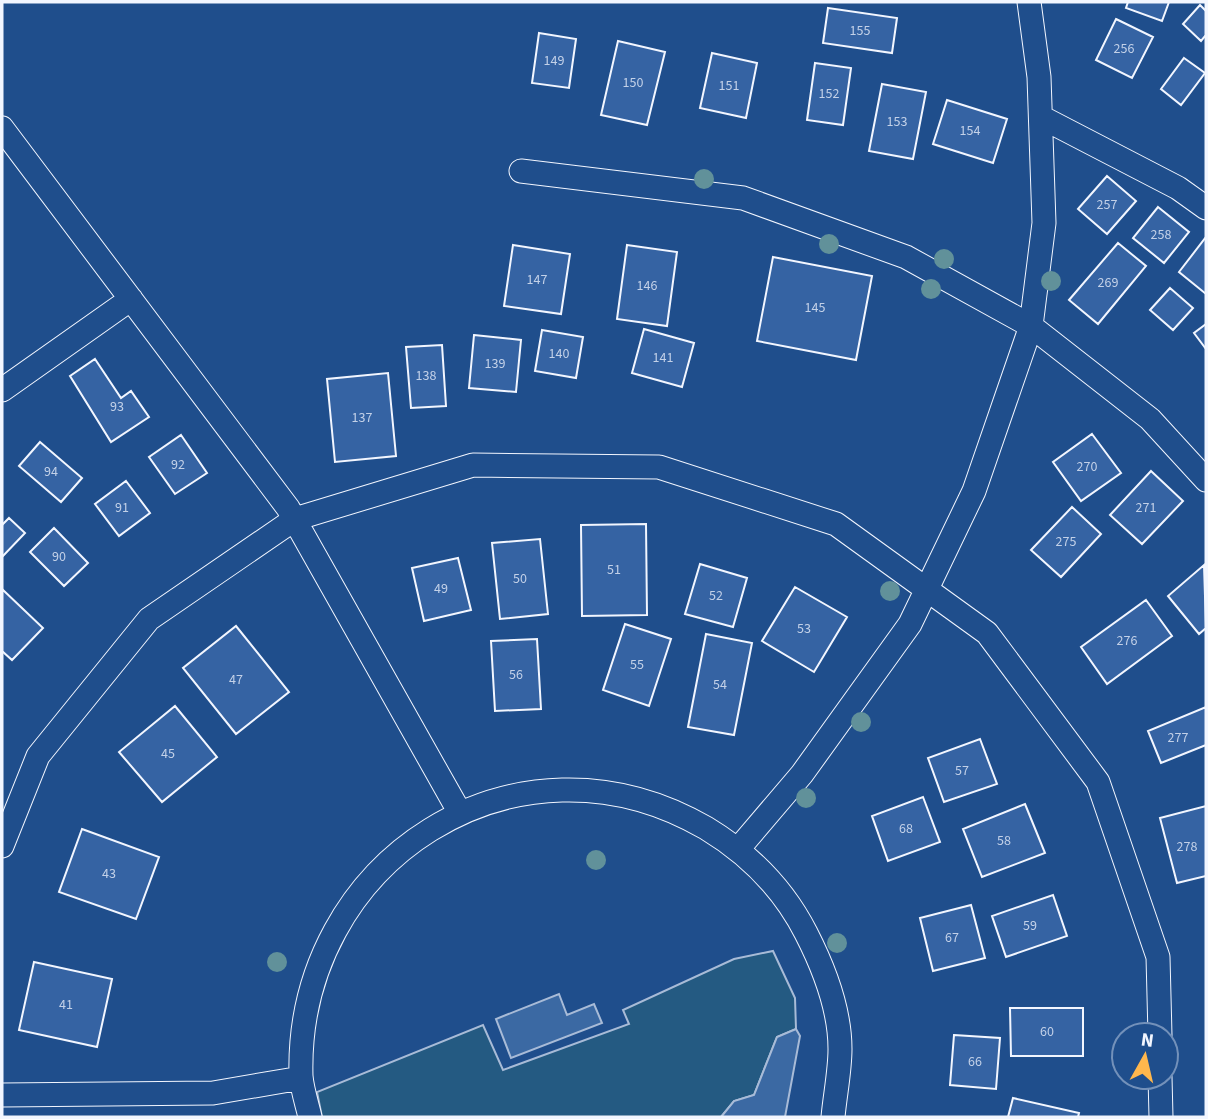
<svg xmlns="http://www.w3.org/2000/svg" width="1208" height="1119" font-family="'Source Sans 3',sans-serif">
<style>
.green{fill:#245a82;stroke:#a8bbd7;stroke-width:2}
.water{fill:#3b69a3;stroke:#a8bbd7;stroke-width:2}
.building{fill:#3563a3;stroke:#f2f6ff;stroke-width:2}
.lines{fill:none;stroke-linecap:round;stroke-linejoin:round}
.minor-casing{stroke:#f2f6ff;stroke-width:25}
.minor{stroke:#1f4e8c;stroke-width:23}
.tree{fill:#61919a}
.labels{text-anchor:middle;dominant-baseline:central;stroke-width:5;stroke-linejoin:round;paint-order:stroke}
.number-label{font-size:14px;fill:#c3d1e8}
</style>
<rect width="100%" height="100%" fill="#1f4e8c"/>
<!-- green -->
<path class="green" d="M773,951L795,998L796,1029L777,1037L754,1095L734,1101L721,1117H322L317,1092L483,1025L503,1070L629,1024L623,1010L734,959Z"/>
<!-- water -->
<path class="water" d="M559,994L567,1015L594,1004L602,1023L511,1058L496,1019Z
M796,1029L800,1036L785,1117H721L734,1101L754,1095L777,1037Z"/>
<!-- building -->
<path class="building" d="M1128,2H1169L1162,21L1126,8Z
M1200,5L1206,11V35L1201,41L1183,24Z
M828,8L897,18L892,53L823,43Z
M1116,19L1153,37L1132,78L1096,60Z
M539,33L576,39L569,88L532,83Z
M618,41L665,52L647,125L601,115Z
M712,53L757,63L746,118L700,108Z
M1184,58L1205,73L1181,105L1161,89Z
M815,63L851,68L843,125L807,120Z
M882,84L926,92L913,159L869,151Z
M947,100L1007,119L993,163L933,144Z
M1107,176L1136,201L1107,234L1078,209Z
M1158,207L1189,232L1164,263L1133,238Z
M1206,237V294L1179,272Z
M1118,243L1146,266L1098,324L1069,300Z
M513,245L570,254L561,314L504,306Z
M627,245L677,252L667,326L617,319Z
M773,257L872,276L856,360L757,341Z
M1170,288L1193,308L1173,330L1150,310Z
M1206,324V349L1194,333Z
M644,329L694,343L682,387L632,373Z
M542,330L583,337L576,378L535,371Z
M474,335L521,340L516,392L469,388Z
M442,345L446,406L411,408L406,347Z
M95,359L121,398L131,391L149,417L111,442L70,376Z
M388,373L396,456L335,462L327,379Z
M1092,434L1121,473L1081,501L1053,462Z
M181,435L207,473L175,494L149,457Z
M40,442L82,478L61,502L19,466Z
M1151,471L1183,501L1142,544L1110,515Z
M126,481L150,513L119,536L95,504Z
M1072,507L1101,534L1061,577L1031,550Z
M9,518L25,533L2,557V525Z
M646,524L647,615L582,616L581,525Z
M54,528L88,563L64,586L30,552Z
M540,539L548,614L500,619L492,543Z
M458,558L471,610L424,621L412,568Z
M700,564L747,578L733,627L685,614Z
M1204,565L1206,628L1199,634L1168,596Z
M795,587L847,617L814,672L762,641Z
M2,589L43,628L12,660L2,651Z
M1146,600L1172,636L1107,684L1081,647Z
M625,624L671,639L649,706L603,690Z
M236,626L289,692L236,734L183,668Z
M706,634L752,643L734,735L688,727Z
M537,639L541,709L495,711L491,641Z
M175,706L217,757L162,802L119,752Z
M1206,707V745L1161,763L1148,731Z
M980,739L997,784L944,802L928,758Z
M923,797L940,842L888,861L872,816Z
M1025,804L1045,853L982,877L963,829Z
M1206,806V876L1177,883L1160,818Z
M82,829L159,857L136,919L59,892Z
M1053,895L1067,936L1006,957L992,916Z
M971,905L985,958L933,971L920,918Z
M34,962L112,979L97,1047L19,1030Z
M1010,1008H1083V1056H1011Z
M954,1035L1000,1038L996,1089L950,1085Z
M1013,1098L1079,1113L1078,1117H1008Z"/>
<g class="lines">
<!-- minor casing -->
<g class="minor-casing">
<path id="minor" d="M1041,117L1178,188L1206,208
M2,128L288,508L460,813
M521,171L743,198L906,257L1031,326L1150,419L1206,480
M2,390L131,299
M2,846L38,756L149,619L295,519L473,465L659,467L836,524L987,633L1098,782L1158,957L1160,1035
M739,848L802,774L910,624L974,491L1031,326L1044,223L1039,77L1029,2
M1160,1077L1161,1117
M2,1095L213,1093L301,1078
M310,1117C307,1104 302,1089 301,1076C295,860 517,718 706,828C749,854 783,888 806,933C824,968 840,1009 840,1049C840,1071 835,1095 833,1117"/>
</g>
<!-- minor -->
<use href="#minor" class="minor"/>
</g>
<!-- trees -->
<g class="tree">
<circle cx="704" cy="179" r="10"/>
<circle cx="829" cy="244" r="10"/>
<circle cx="944" cy="259" r="10"/>
<circle cx="1051" cy="281" r="10"/>
<circle cx="931" cy="289" r="10"/>
<circle cx="890" cy="591" r="10"/>
<circle cx="861" cy="722" r="10"/>
<circle cx="806" cy="798" r="10"/>
<circle cx="596" cy="860" r="10"/>
<circle cx="837" cy="943" r="10"/>
<circle cx="277" cy="962" r="10"/>
</g>
<g class="labels">
<!-- number labels -->
<g class="number-label">
<text x="860" y="31">155</text>
<text x="1124" y="49">256</text>
<text x="554" y="61">149</text>
<text x="633" y="83">150</text>
<text x="729" y="86">151</text>
<text x="829" y="94">152</text>
<text x="897" y="122">153</text>
<text x="970" y="131">154</text>
<text x="1107" y="205">257</text>
<text x="1161" y="235">258</text>
<text x="537" y="280">147</text>
<text x="1108" y="283">269</text>
<text x="647" y="286">146</text>
<text x="815" y="308">145</text>
<text x="559" y="354">140</text>
<text x="663" y="358">141</text>
<text x="495" y="364">139</text>
<text x="426" y="376">138</text>
<text x="117" y="407">93</text>
<text x="362" y="418">137</text>
<text x="178" y="465">92</text>
<text x="1087" y="467">270</text>
<text x="51" y="472">94</text>
<text x="122" y="508">91</text>
<text x="1146" y="508">271</text>
<text x="1066" y="542">275</text>
<text x="59" y="557">90</text>
<text x="614" y="570">51</text>
<text x="520" y="579">50</text>
<text x="441" y="589">49</text>
<text x="716" y="596">52</text>
<text x="804" y="629">53</text>
<text x="1127" y="641">276</text>
<text x="637" y="665">55</text>
<text x="516" y="675">56</text>
<text x="236" y="680">47</text>
<text x="720" y="685">54</text>
<text x="1178" y="738">277</text>
<text x="168" y="754">45</text>
<text x="962" y="771">57</text>
<text x="906" y="829">68</text>
<text x="1004" y="841">58</text>
<text x="1187" y="847">278</text>
<text x="109" y="874">43</text>
<text x="1030" y="926">59</text>
<text x="952" y="938">67</text>
<text x="66" y="1005">41</text>
<text x="1047" y="1032">60</text>
<text x="975" y="1062">66</text>
</g>
</g>
<!-- border -->
<rect width="1208" height="1119" fill="none" stroke="#f2f6ff" stroke-width="7"/>
<!-- north arrow -->
<g transform="translate(1145 1056) rotate(8)"><circle r="33" fill="#1f4e8c" stroke="#7391ba" stroke-width="2"/>
<path d="M0-5L12 26L0 18L-12 26Z" fill="#ffb74d"/>
<text y="-10" font-size="19" font-weight="bold" text-anchor="middle" fill="#f2f6ff">N</text>
</g>
</svg>
